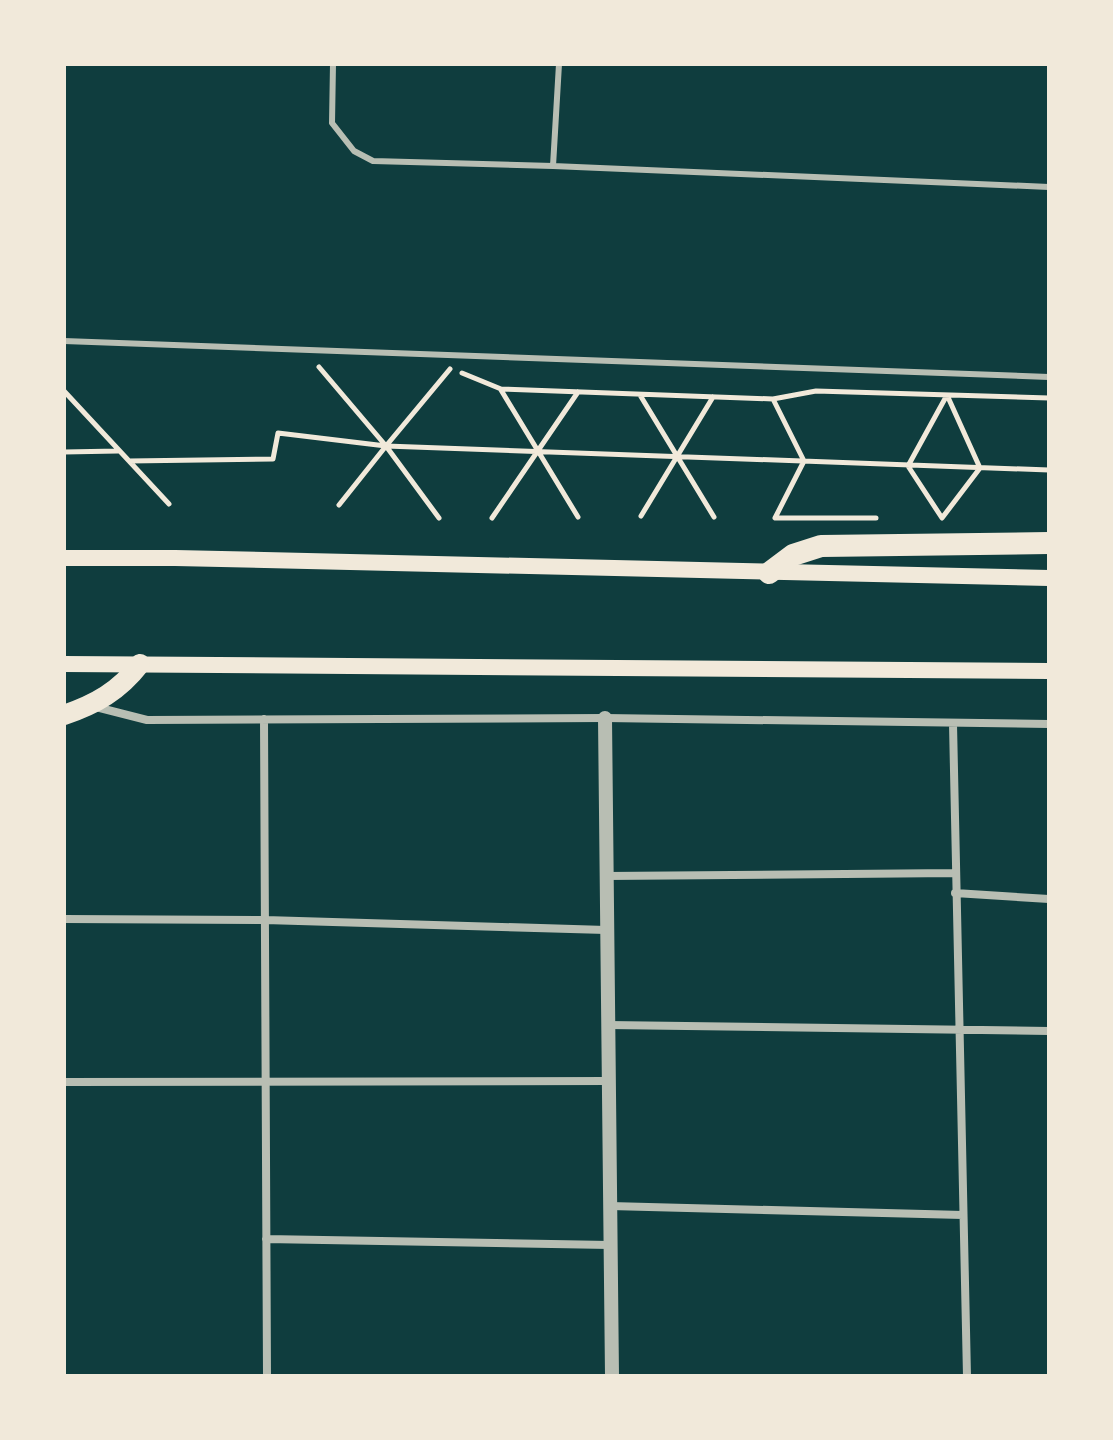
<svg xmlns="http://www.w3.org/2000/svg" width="1113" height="1440" font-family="'Exo 2',sans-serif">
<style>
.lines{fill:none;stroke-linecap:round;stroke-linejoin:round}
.path{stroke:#f1e9da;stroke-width:5}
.service{stroke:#b8beb3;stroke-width:6}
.minor{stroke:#b8beb3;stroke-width:8}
.tertiary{stroke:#b8beb3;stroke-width:14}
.secondary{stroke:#f1e9da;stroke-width:16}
.primary{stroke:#f1e9da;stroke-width:20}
.trunk{stroke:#f1e9da;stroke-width:22}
</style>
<rect width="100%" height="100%" fill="#0f3d3e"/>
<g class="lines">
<!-- path -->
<path class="path" d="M319,367L386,446L439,518
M462,373L501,389L773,399L816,391L1049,398
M501,390L578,517
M64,391L169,504
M640,395L714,517
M947,395L980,468L942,518L908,466Z
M773,399L804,461L775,518H876
M64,452L118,451
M129,461L273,459L278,433L386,446L450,369
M339,505L386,446L1049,470
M641,516L713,397
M492,518L578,392"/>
<!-- service -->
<path class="service" d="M333,64L332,123L354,151L373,161L553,166L1049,187
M553,166L559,64
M64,341L1049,377"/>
<!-- minor -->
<path class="minor" d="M92,706L147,720L605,718L1049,724
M264,719L267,1376
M953,724L967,1376
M606,876L955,873
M955,893L1049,899
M64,919L265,920L606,930
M608,1025L1049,1031
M64,1082L608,1081
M610,1206L963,1215
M266,1239L610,1245"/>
<!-- tertiary -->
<path class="tertiary" d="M605,718L612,1376"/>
<!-- secondary -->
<path class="secondary" d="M64,558H175L1049,578
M64,664L1049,671"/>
<!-- primary -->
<path class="primary" d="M64,715C96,704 119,691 140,664"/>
<!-- trunk -->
<path class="trunk" d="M769,573L793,555L821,546L1049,543"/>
</g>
<!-- border -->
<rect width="1113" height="1440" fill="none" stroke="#f1e9da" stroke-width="132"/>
</svg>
